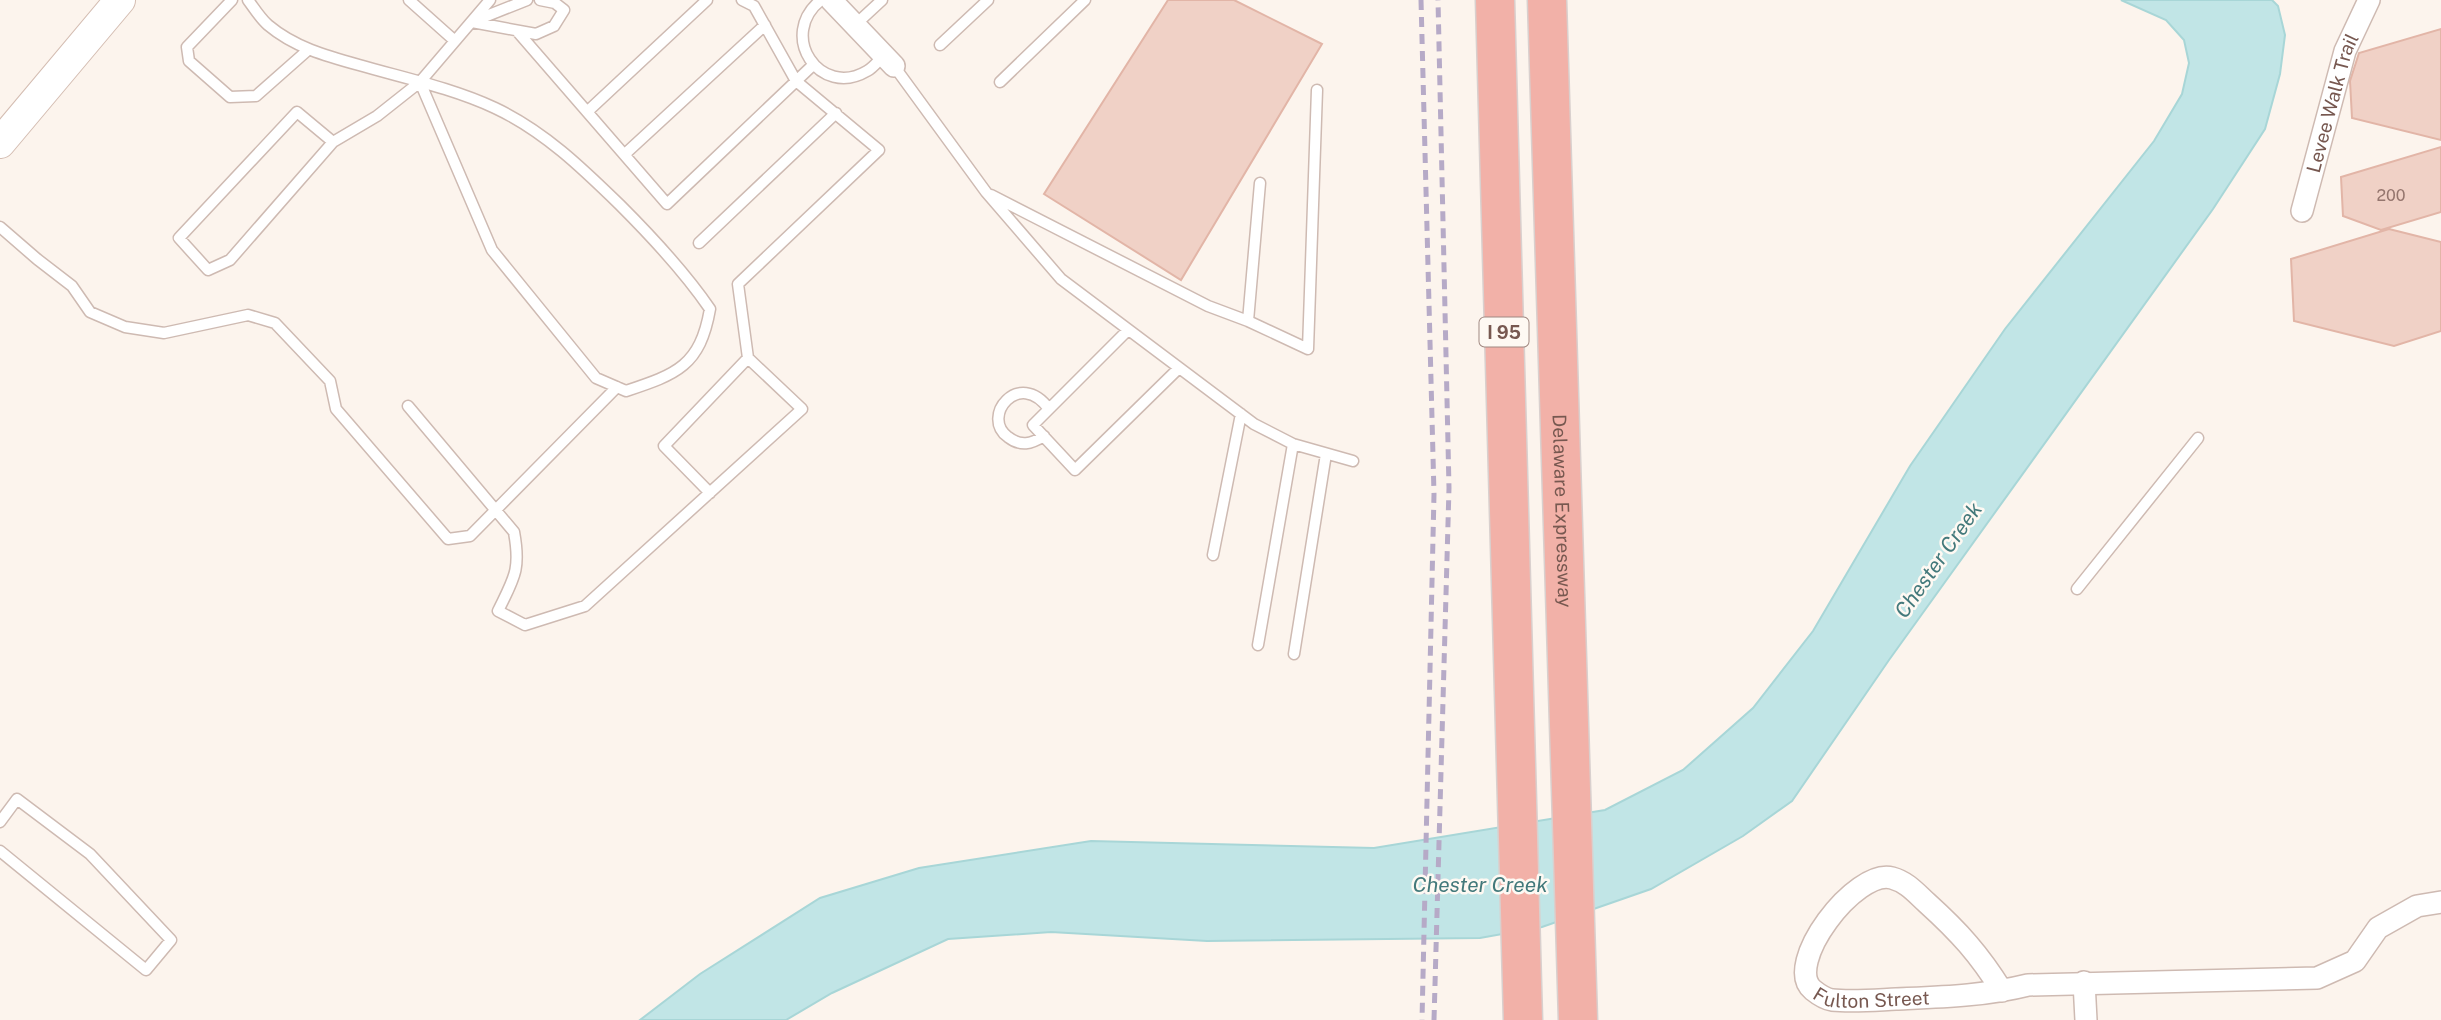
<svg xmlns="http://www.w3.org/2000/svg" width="2441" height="1020" font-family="'Public Sans',sans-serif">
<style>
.water{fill:#c1e5e6;stroke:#a8d6d7;stroke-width:2}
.building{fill:#f0d1c6;stroke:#e2b5a7;stroke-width:2}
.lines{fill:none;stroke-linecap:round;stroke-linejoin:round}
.lane-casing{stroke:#cebab2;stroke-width:13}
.street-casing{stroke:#cebab2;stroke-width:24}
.secondary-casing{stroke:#d4bdb2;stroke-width:32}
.highway-casing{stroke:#d9d0ce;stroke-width:41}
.lane{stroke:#fff;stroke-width:10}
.street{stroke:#fff;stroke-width:21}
.secondary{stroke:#fff;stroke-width:30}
.highway{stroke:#f2b1a8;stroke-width:38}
.rail{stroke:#b6aac7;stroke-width:5;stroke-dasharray:10 7;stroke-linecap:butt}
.labels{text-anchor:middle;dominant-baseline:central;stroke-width:5;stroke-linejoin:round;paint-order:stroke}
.number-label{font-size:16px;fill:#95766e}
.shield{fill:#fef9f3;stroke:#a08881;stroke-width:2}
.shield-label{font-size:18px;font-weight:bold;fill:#775850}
.street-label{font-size:19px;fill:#775850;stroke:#fef9f3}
.water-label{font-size:21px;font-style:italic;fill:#43797b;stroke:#fef9f3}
</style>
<rect width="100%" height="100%" fill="#fcf4ed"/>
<!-- water -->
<path class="water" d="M2121,0H2272L2278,6L2285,35L2280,74L2265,129L2213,209L1889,660L1792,801L1743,836L1651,889L1542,927L1480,938L1207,941L1051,932L948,939L832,993L786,1020H640L700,974L820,898L919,868L1091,841L1374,848L1605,810L1683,770L1753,708L1813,631L1910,466L2005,329L2154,141L2182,94L2189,63L2184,40L2166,20Z"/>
<!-- building -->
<path class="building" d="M1168,0H1234L1322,44L1181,280L1044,194Z
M2441,29V140L2352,118L2350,81L2359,53Z
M2441,147V212L2381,230L2343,216L2341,177Z
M2389,229L2441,242V331L2394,346L2294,321L2291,259Z"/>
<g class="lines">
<!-- lane casing -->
<g class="lane-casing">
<path id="lane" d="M232,0L187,47L189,61L230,97L256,96L308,50
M248,0C254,8 260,18 268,25C294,47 326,56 359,65C404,78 452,88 495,108C544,131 582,168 620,205C653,238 684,271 710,309C700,366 677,374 626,391L596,378L492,250L420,82
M409,0L455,41
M742,0L754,6L796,81L879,150L738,284L748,358
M821,0C777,35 820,99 867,71C873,68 878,61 883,56
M474,21L527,0
M472,22L536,34L554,26L564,10L555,3L540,0
M855,25L882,0
M517,31L667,204L813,65
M940,45L988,0
M894,66L986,192L1061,279L1254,424L1293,444L1353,461
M1000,82L1085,0
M588,111L707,0
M333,142L230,260L208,270L179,238L297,112L333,142L377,116L420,82L490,0
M625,154L765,25
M991,195L1208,306L1248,321L1308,349L1317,90
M0,227L37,259L72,286L90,312L125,327L164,333L248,315L275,323L330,381L336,409L448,539L470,536L617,387
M699,243L836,113
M1248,321L1260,183
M1128,330L1033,425L1075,470L1179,368
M408,406L514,532C521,570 514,578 498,611L525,625L585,606L802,409L748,358L664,446L710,493
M1044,436C1031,444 1021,447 1008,437C980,417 1019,368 1049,409
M1213,555L1241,414
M2077,589L2198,438
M1258,645L1293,444
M1294,654L1326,454
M0,822L17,799L90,854L171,940L146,970L0,851"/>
</g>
<!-- street casing -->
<g class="street-casing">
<g id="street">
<path d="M831,0L894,66"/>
<path id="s1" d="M2302,211L2345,51L2369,0"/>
<path d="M2084,982L2086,1020"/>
<path id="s2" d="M2002,991C1979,954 1959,932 1927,903C1916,893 1907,882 1892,878C1856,868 1782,965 1813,990C1818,994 1826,999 1832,1000C1853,1002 1875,1000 1896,999C1941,997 1984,996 2028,985L2317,978L2355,961L2378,928L2417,906L2441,902"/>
</g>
</g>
<!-- secondary casing -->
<g class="secondary-casing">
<path id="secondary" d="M0,143L120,0"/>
</g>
<!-- highway casing -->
<g class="highway-casing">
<g id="highway">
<path d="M1495,0L1523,1020"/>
<path id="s3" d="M1547,0L1578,1020"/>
</g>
</g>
<!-- lane -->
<use href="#lane" class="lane"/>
<!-- street -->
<use href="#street" class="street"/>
<!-- secondary -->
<use href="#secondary" class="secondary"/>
<!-- highway -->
<use href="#highway" class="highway"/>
<!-- rail -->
<path class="rail" d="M1421,0L1434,494L1422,1020
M1434,1020L1449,488L1438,0"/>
</g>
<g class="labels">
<!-- number labels -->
<g class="number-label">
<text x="2391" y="195">200</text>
</g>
<!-- shield labels -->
<rect class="shield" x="1479.5" y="317.5" width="49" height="29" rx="5"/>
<g class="shield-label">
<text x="1504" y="332">I 95</text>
</g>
<!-- street labels -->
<g class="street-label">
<text stroke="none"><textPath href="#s1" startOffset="112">Levee Walk Trail</textPath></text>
<text stroke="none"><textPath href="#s3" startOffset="511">Delaware Expressway</textPath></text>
<text stroke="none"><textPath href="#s2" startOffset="378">Fulton Street</textPath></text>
</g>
<!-- water labels -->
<g class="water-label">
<text transform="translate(1938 560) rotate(-55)">Chester Creek</text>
<text x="1480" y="884">Chester Creek</text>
</g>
</g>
</svg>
